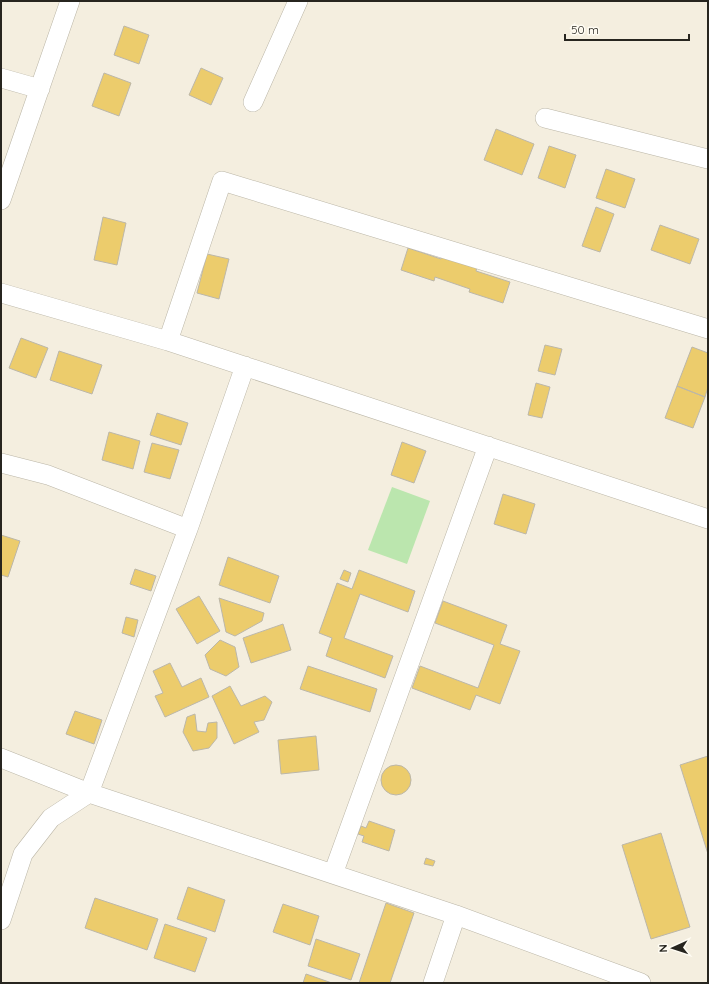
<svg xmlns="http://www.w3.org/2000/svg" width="709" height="984" font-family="Quicksand,sans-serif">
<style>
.green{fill:#bbe6ae}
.building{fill:#eccc6c;stroke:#bcb7a9}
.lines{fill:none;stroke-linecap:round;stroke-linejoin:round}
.minor-casing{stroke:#bbb6a7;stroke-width:20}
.minor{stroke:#fff;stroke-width:19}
</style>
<rect width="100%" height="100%" fill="#f4eedf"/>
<!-- green -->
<path class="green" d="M392,487L430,501L407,564L368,550Z"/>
<!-- building -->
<path class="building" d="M124,26L149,35L139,64L114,55Z
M201,68L223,78L211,105L189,95Z
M104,73L131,83L119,116L92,106Z
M496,129L534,144L522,175L484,160Z
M549,146L576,155L565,188L538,178Z
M606,169L635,179L625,208L596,198Z
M596,207L614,214L600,252L582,246Z
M103,217L126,223L117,265L94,260Z
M660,225L699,239L690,264L651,250Z
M408,248L441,259L442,255L477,267L476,271L510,282L503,303L469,292L470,289L435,277L434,281L401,270Z
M207,254L229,259L219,299L197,293Z
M21,338L48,348L36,378L9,368Z
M545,345L562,349L555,375L538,371Z
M692,347L708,353V387L705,397L677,386Z
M59,351L102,365L92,394L50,380Z
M536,383L550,387L542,418L528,415Z
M677,386L705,397L693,428L665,418Z
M157,413L188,423L181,445L150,435Z
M109,432L140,441L133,469L102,460Z
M402,442L426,451L414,483L391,475Z
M152,443L179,450L170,479L144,472Z
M503,494L535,504L526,534L494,524Z
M1,535L20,541L8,577L1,575Z
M228,557L279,576L270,603L219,585Z
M135,569L156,576L151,591L130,584Z
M344,570L351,573L348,582L340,579Z
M359,570L415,591L408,612L360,594L344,638L393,656L385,678L326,656L332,638L319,633L337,583L352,589Z
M199,596L220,631L197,644L176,609Z
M219,598L264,613L262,621L235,636L226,632Z
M443,601L507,625L500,644L520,651L500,704L476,695L470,710L412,688L420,666L478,688L494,645L435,623Z
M126,617L138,620L134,637L122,633Z
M283,624L291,650L251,663L243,638Z
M220,640L235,647L239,667L226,676L210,669L205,655Z
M170,663L182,687L201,678L209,697L165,717L155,696L163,693L153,671Z
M308,666L377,689L370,712L300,689Z
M230,686L241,706L265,696L272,702L264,720L254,722L259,732L234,744L212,696Z
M75,711L102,720L94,744L66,734Z
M195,714L197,731L206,732L208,723L217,722V738L209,748L193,751L183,732L187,717Z
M316,736L319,770L281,774L278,740Z
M708,756V854L680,765Z
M381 780a15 15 0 1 1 30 0a15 15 0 1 1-30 0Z
M369,821L395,830L389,851L362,842L364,836L358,834L361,826L366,828Z
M661,833L690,927L651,939L622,845Z
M426,858L435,861L433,866L424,864Z
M188,887L225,900L215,932L177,919Z
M95,898L158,919L147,950L85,928Z
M386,903L414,913L390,983H359Z
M283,904L319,916L310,945L273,932Z
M165,924L207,938L195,972L154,958Z
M316,939L360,954L351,980L308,966Z
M306,974L332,983H303Z"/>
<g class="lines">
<!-- minor casing -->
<g class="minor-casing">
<path id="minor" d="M1,78L40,89
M253,102L298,1
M545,118L708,159
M1,200L70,1
M1,293L168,341L708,519
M168,341L222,181L708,329
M1,463L48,475L188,529
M1,758L89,793L456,915L641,983
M333,874L488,446
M1,920L23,854L51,818L89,793L188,529L245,366
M433,983L456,915"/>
</g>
<!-- minor -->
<use href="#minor" class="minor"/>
</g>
<!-- border -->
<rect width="709" height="984" fill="none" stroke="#27251f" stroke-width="4"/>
<!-- north arrow -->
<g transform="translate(673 948) rotate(267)" stroke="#fffcf3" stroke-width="3" paint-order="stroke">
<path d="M0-3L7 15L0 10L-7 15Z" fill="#27251f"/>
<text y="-6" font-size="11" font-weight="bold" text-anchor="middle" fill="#27251f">N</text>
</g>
<!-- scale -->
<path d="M565 34v6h124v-6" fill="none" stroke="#27251f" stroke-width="2"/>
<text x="571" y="34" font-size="12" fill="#27251f" stroke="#fffcf3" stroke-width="3" paint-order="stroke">50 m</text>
</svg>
